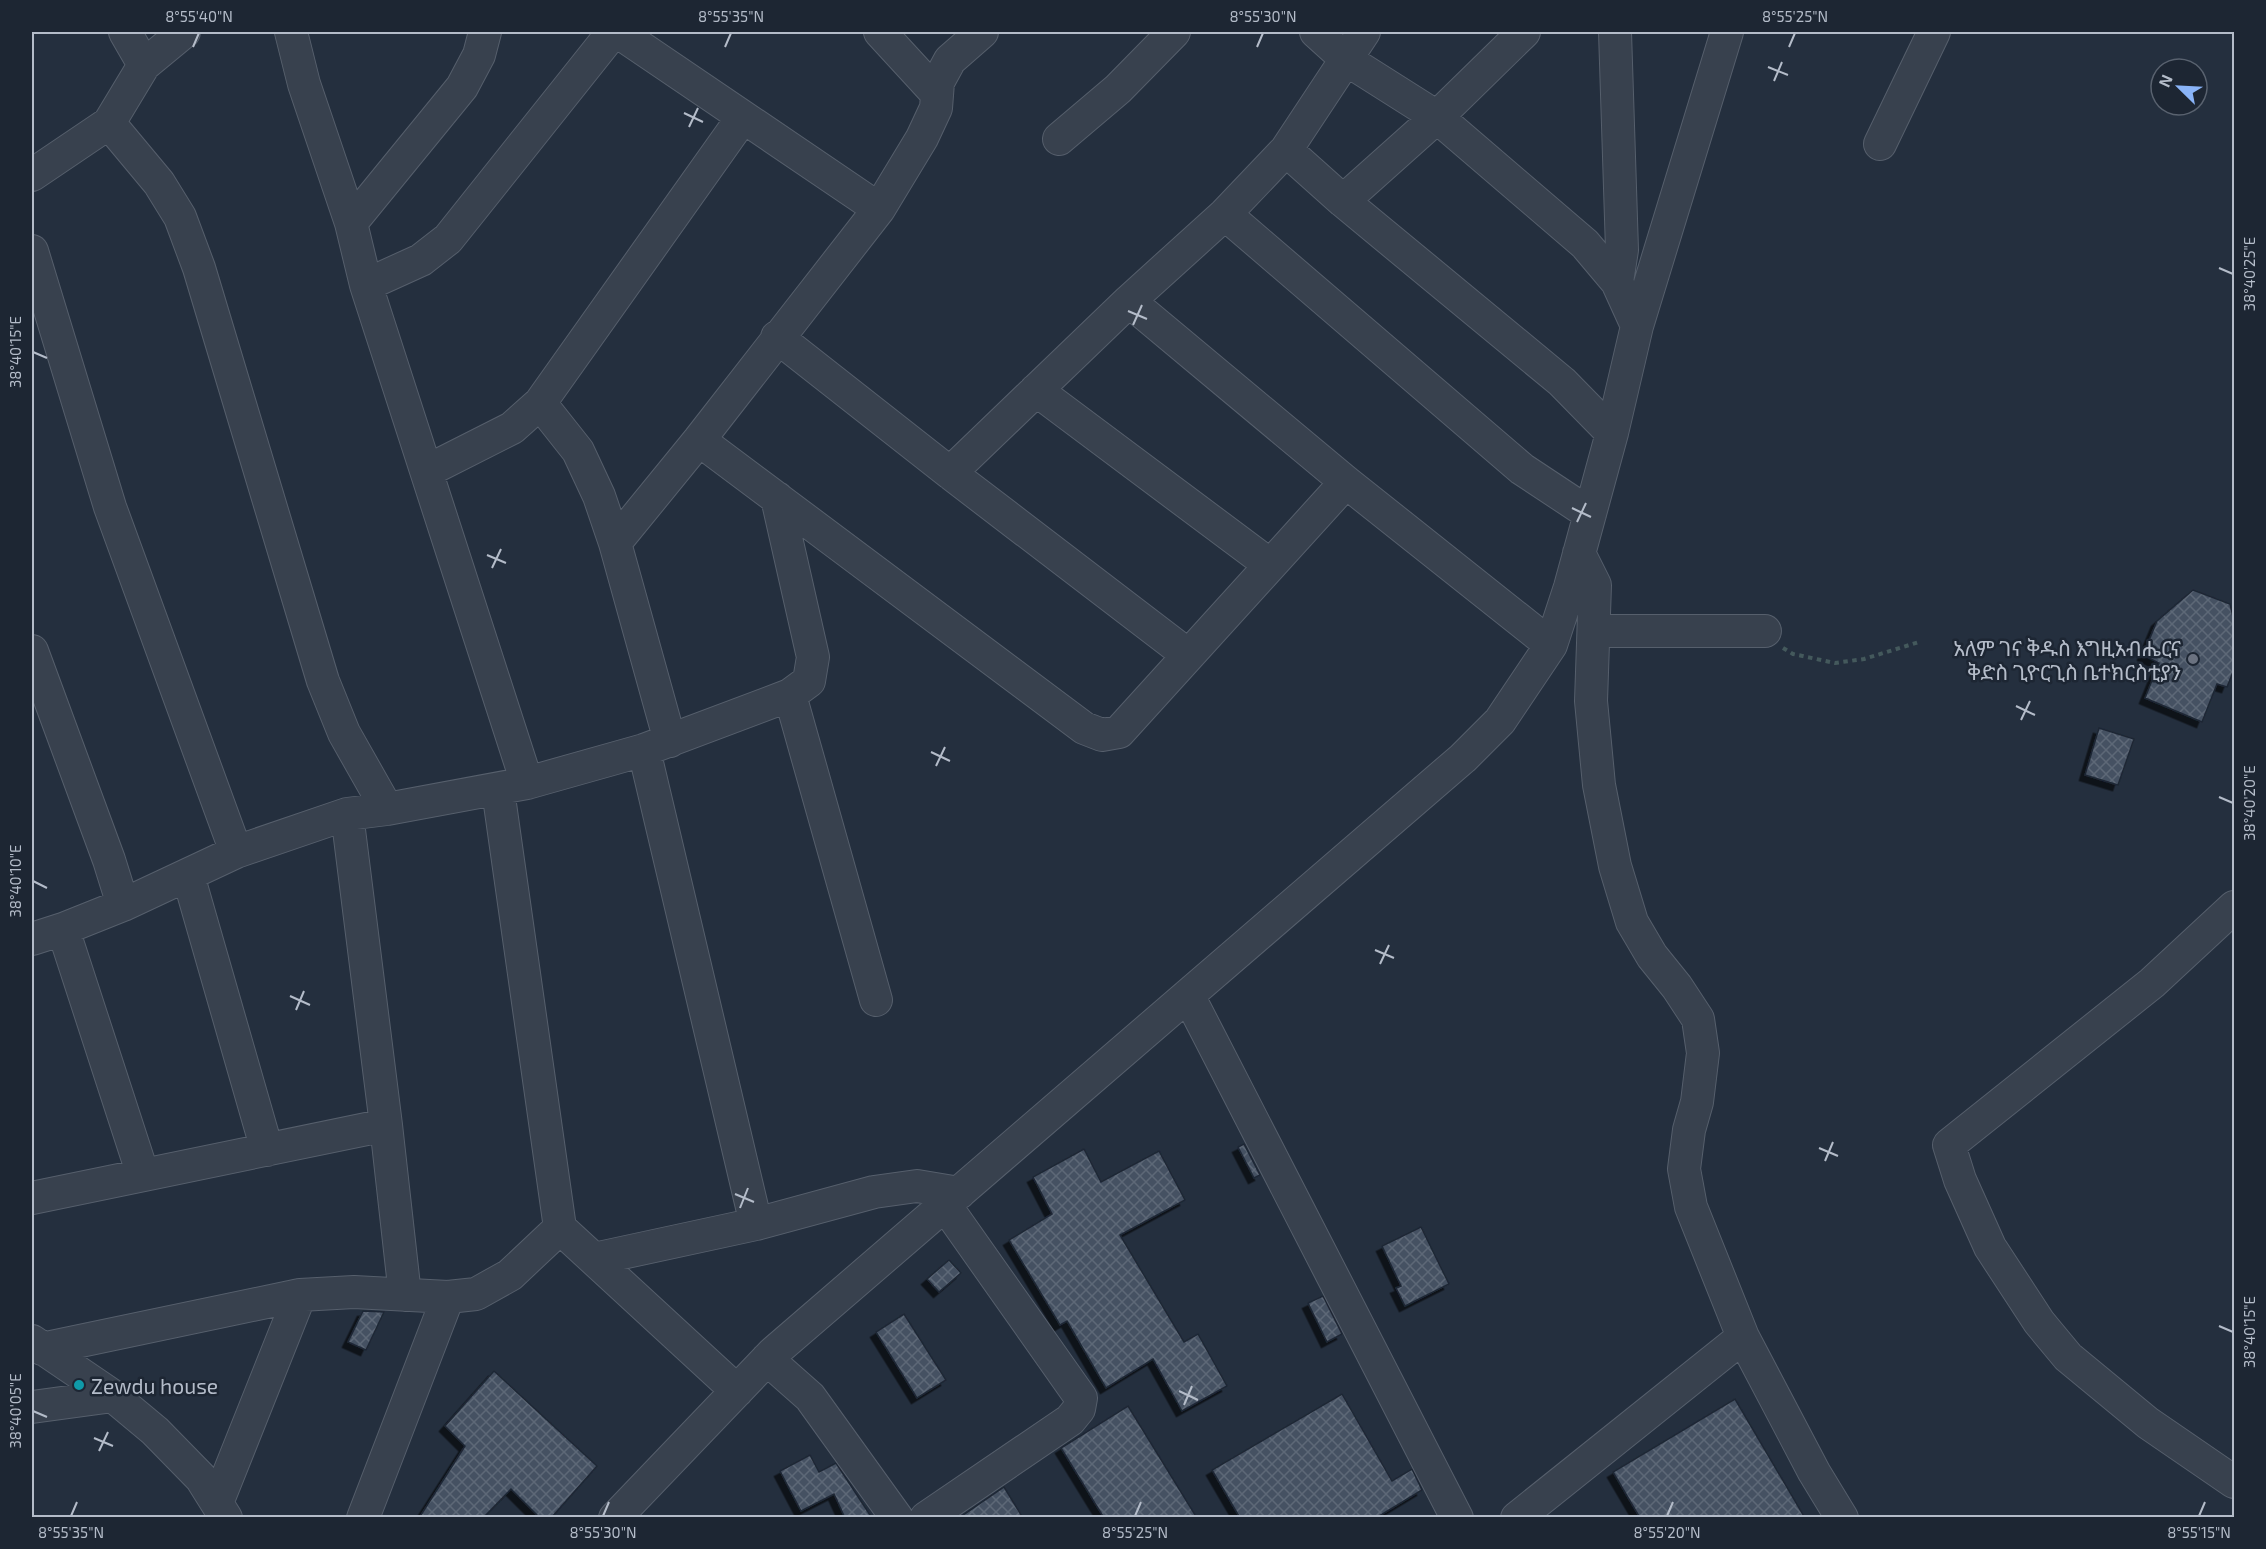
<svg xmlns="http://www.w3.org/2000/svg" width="2266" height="1549" font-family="'Exo 2','Noto Sans Ethiopic',sans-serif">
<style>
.building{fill:url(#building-cross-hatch);stroke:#1f2835;stroke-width:1.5;filter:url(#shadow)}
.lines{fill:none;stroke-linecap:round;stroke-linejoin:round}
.minor-casing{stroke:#565f6c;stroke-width:34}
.path{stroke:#44595c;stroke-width:4;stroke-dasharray:4.5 4.5;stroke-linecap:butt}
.minor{stroke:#38414e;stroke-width:32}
.ticks{fill:none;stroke:#b4bcc9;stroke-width:2}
.worship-dot{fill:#6b7280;stroke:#1d2633;stroke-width:2}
.culture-dot{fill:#0f9aa8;stroke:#1d2633;stroke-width:2}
.labels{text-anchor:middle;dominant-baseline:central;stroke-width:5;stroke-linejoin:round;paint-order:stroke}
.poi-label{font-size:21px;fill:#b4bcc9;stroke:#1d2633;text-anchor:end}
.neatline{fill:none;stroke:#b4bcc9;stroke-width:2}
.ticks-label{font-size:15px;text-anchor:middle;fill:#b4bcc9}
</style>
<defs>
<pattern id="building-cross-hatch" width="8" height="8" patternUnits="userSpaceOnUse" patternTransform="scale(1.5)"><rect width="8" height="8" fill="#455162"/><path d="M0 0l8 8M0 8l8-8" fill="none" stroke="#5d6877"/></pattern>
<filter id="shadow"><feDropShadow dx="-5.5" dy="5.5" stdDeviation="0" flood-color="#0009"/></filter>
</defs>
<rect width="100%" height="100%" fill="#242f3e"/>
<!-- building -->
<path class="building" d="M2193,590L2230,604L2235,625V667L2227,687L2217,684L2202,722L2145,698L2159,663L2143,655L2157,621Z
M2099,728L2134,739L2118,785L2085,775Z
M1244,1144L1260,1175L1254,1178L1238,1147Z
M1084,1149L1101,1182L1159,1151L1185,1200L1120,1235L1184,1342L1198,1334L1227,1386L1182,1411L1153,1359L1106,1388L1067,1321L1060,1325L1009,1240L1052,1214L1033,1177Z
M1421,1227L1449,1284L1405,1306L1396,1288L1401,1286L1382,1246Z
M949,1260L961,1273L939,1292L927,1279Z
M1323,1296L1342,1334L1327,1342L1308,1303Z
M363,1311L384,1312L366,1350L348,1342Z
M904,1314L946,1380L917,1398L876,1332Z
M494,1371L597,1466L551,1518H540L511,1489L483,1518H419L465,1446L445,1426Z
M1342,1394L1392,1481L1412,1469L1422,1490L1376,1518H1240L1212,1470Z
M1735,1399L1805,1518H1640L1613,1472Z
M1128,1406L1197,1518H1104L1061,1448Z
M810,1455L819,1472L836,1463L872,1518H845L834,1494L801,1511L780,1471Z
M1004,1487L1023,1518H959Z"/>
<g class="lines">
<!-- minor casing -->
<g class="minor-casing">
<path id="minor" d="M125,32L144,65
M291,32L304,84L351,223L366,285L527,783
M618,32L879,209
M880,32L937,94
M1316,32L1347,60L1437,117L1585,244L1617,282L1637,326
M1615,32L1622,250L1617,282
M109,123L159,183L180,217L199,268L323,681L344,733L387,809
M1059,139L1118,89L1174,32
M1880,144L1934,32
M1286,150L1343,201L1562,382L1612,433
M32,175L109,123L144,65L184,32
M1343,201L1437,117L1524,32
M1225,214L1522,469L1590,514
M351,223L462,87L479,55L485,32
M32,251L110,507L236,852
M366,285L421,260L448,239L613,32
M1129,301L1346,482L1551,645
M777,337L950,473L1188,655
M1036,390L1270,565
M540,403L578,451L599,496L615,543L670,741
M699,440L1084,728L1102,735L1119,732L1346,482
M427,471L512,428L540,403L743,117
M950,473L1129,301L1225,214L1286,150L1364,32
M615,543L699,440L879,209L922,138L936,108L938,82L950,60L982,32
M1579,553L1595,585L1591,701L1599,785L1615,866L1632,922L1652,956L1677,987L1698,1019L1703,1053L1697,1102L1689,1130L1684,1169L1691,1207L1743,1337L1814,1472L1842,1518
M1594,631H1765
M32,651L109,860L123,905
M790,695L876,1000
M644,750L756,1224
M347,814L386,1125L405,1295
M188,875L267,1150
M2234,907L2152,983L1949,1145L1960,1180L1990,1247L2039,1322L2068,1357L2148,1423L2234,1482
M63,929L143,1175
M32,939L63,929L123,905L236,852L347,814L387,809L527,783L644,750L790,695L809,681L813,657L777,498
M1188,995L1457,1518
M32,1198L386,1125
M560,1228L737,1391
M594,1259L756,1224L874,1192L917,1186L959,1193
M32,1341L113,1396L155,1431L201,1478L226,1518
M42,1349L300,1295L354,1292L448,1297L476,1294L510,1275L560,1228L498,790
M767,1359L810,1397L897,1518
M32,1407L113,1396
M217,1503L300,1295
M363,1518L448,1297
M615,1518L773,1353L1463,758L1500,721L1551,645L1570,587L1612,433L1637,326L1727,32
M926,1518L1070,1420L1079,1409L1081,1398L945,1205
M1517,1518L1743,1337"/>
</g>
<!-- path -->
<path class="path" d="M1783,648L1793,654L1835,663L1864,659L1919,642"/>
<!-- minor -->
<use href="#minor" class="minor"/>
</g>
<!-- ticks -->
<path class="ticks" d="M193,47L199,33M725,47L731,33M1257,47L1263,33M1789,47L1795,33M1768,67L1788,75M1774,81L1782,62M684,113L703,122M689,127L698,108M2219,268L2233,274M1128,311L1147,319M1133,325L1142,305M33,352L47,358M1572,508L1591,517M1577,522L1586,503M487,555L506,563M492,568L501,549M2016,706L2035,715M2021,720L2030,701M931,752L950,761M936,766L945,747M2219,797L2233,803M33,881L47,888M1375,950L1394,958M1380,964L1389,945M290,996L310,1005M296,1010L304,991M1819,1148L1838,1156M1825,1161L1833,1142M735,1194L754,1202M740,1208L748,1188M2219,1326L2233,1332M1179,1391L1198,1400M1184,1405L1192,1386M33,1411L47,1417M94,1438L113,1446M99,1451L108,1432M71,1516L77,1502M603,1516L609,1502M1135,1516L1141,1502M1667,1516L1673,1502M2199,1516L2205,1502"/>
<!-- markers -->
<circle class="worship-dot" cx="2193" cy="659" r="6"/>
<circle class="culture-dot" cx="79" cy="1385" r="6"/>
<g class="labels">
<!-- poi labels -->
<g class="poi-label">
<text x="2181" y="647">አለም ገና ቅዱስ እግዚአብሔርና<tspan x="2181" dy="24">ቅድስ ጊዮርጊስ ቤተክርስቲያን</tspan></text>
<text x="91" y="1385" text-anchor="start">Zewdu house</text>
</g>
</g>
<!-- border -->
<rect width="2266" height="1549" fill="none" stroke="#1d2633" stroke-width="66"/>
<!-- north arrow -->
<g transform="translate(2179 87) rotate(294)"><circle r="28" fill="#1d2633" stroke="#59626f" stroke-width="1.5"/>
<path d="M0-4.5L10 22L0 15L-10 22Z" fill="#8ab4f8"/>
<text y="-9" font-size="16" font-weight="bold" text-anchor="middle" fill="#b4bcc9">N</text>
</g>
<rect x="33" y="33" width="2200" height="1483" class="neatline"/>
<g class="ticks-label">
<text x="199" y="22">8°55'40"N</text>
<text x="731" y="22">8°55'35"N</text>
<text x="1263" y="22">8°55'30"N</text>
<text x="1795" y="22">8°55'25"N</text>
<text transform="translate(2250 274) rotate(-90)" y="5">38°40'25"E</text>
<text transform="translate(16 352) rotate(-90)" y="5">38°40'15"E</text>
<text transform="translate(2250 803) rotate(-90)" y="5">38°40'20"E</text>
<text transform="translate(16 881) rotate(-90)" y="5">38°40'10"E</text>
<text transform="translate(2250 1332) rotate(-90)" y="5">38°40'15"E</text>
<text transform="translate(16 1411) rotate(-90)" y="5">38°40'05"E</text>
<text x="71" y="1538">8°55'35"N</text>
<text x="603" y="1538">8°55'30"N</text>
<text x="1135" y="1538">8°55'25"N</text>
<text x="1667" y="1538">8°55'20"N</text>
<text x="2199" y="1538">8°55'15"N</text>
</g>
</svg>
